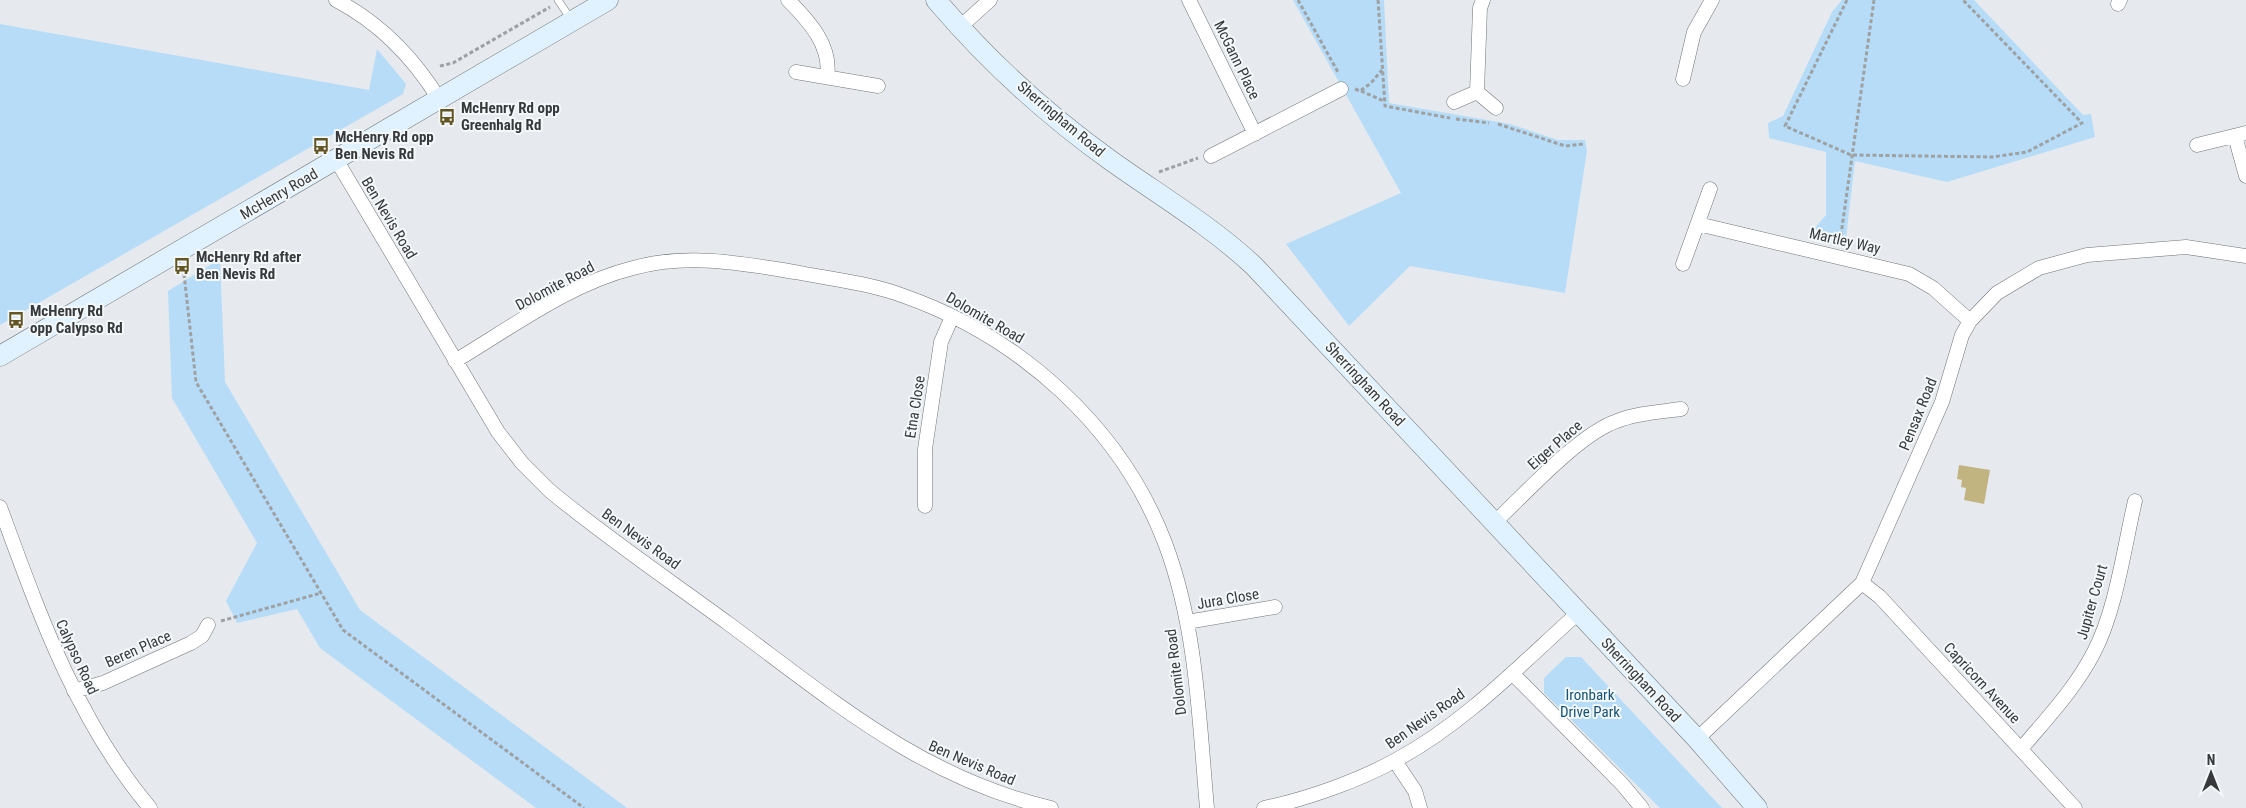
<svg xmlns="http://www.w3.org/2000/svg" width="2246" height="808" font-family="'Roboto Condensed',sans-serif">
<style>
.green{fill:#b6dcf7}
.building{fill:#c2b480}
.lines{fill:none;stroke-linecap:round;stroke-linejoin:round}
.lane-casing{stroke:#717578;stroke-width:8}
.street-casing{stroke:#717578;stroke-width:15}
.secondary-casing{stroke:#717578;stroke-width:21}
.path{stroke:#9ea1a4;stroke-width:3;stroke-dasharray:4 2.5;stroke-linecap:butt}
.lane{stroke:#fff;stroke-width:7}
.street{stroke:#fff;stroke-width:14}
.secondary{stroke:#e0f2ff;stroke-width:20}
.labels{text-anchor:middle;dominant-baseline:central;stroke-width:4;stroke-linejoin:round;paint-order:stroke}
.street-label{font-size:15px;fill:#37393a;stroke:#f3f8fb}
.poi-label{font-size:15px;font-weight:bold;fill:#37393a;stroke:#f3f8fb;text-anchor:start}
.park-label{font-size:15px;fill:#185274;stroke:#f3f8fb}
</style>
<rect width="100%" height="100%" fill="#e6eaee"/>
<!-- green -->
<path class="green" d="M1293,0H1384L1389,103L1510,124L1558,140H1585L1587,151L1565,293L1410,266L1349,326L1286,244L1401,193Z
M1842,0H1974L2083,115L2091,114L2095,137L1947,182L1855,161L1845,246L1807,237L1826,215V152L1769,138L1768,123L1783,116L1832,12Z
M0,24L369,90L377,49L406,84L403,94L0,325Z
M220,259L225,382L360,610L627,808H536L320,648L297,609L237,623L226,601L257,543L172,398L168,291Z
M1566,657H1581L1722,808H1660L1544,693V678Z"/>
<!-- building -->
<path class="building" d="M1959,465L1990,470L1984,504L1964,500L1966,488L1961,487L1962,480L1957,479Z"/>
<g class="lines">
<!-- lane casing -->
<g class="lane-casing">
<path id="lane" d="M558,0L572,21"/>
</g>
<!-- street casing -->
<g class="street-casing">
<path id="street" d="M336,0C380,23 413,57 439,99
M788,0C809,21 832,46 827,77
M1189,0L1255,134
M1483,0L1480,8L1477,92L1496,108
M2118,4L2120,0
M960,27L990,0
M796,72L878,86
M1683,79L1694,32L1712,0
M1454,102L1477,92
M2235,136L2246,176
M2197,145L2246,133
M1211,156L1341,89
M337,161L498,432L522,463L550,491C607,538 669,580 729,624C832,700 922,778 1051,808
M1698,224L1909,274L1933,288L1970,321
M1683,264L1710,189
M455,361C512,327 569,284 633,268C688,253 740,263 795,272C831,279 869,283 904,296C1020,337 1121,427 1165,543C1197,627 1199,720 1207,808
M925,506V449L941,342L952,317
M0,507C39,613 76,720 150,808
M1494,523C1525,494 1579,434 1617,421C1637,413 1660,412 1681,409
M1862,583L1880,597L2075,808
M1187,622L1275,607
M1512,673L1622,784L1642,808
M74,691L103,683L191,643L202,636L208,625
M1697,739L1862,583L1942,402L1962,335L1970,321L1997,293L2039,268L2087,255L2186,247L2246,256
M2021,749C2047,718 2075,689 2094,652C2116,610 2124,548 2135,501
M1395,761L1415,791L1420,808
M1264,808C1307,799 1358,781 1396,760C1465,723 1521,664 1578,613"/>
</g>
<!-- secondary casing -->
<g class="secondary-casing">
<path id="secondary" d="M936,0C987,60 1046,114 1110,160C1159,195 1210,225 1254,266L1697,739L1757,808
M0,356L608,0"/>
</g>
<!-- path -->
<path class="path" d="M1298,0L1339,74
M1378,0L1385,106L1450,118
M1847,0L1785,126L1851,155L1992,157L2027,152L2082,123L1963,0
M440,66L453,63L550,7
M1355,89L1360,91L1371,83L1382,70
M1361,91L1384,101
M1456,119L1489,123
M1498,124L1565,146L1584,144
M1159,172L1198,158
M1840,242L1874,0
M184,274L196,382L343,630L584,808
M221,621L321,593"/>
<!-- lane -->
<use href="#lane" class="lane"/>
<!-- street -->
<use href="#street" class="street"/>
<!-- secondary -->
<use href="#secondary" class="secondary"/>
</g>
<!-- icons -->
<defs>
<g id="bus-bare" transform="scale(1.35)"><path d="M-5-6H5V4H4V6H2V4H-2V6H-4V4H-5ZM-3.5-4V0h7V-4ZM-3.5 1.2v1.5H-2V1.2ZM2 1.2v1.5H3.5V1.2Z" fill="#635522" stroke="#f3f8fb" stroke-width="2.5" paint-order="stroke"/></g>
</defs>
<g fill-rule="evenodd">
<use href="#bus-bare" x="447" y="117"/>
<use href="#bus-bare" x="321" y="146"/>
<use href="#bus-bare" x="182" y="266"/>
<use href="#bus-bare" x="16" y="320"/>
</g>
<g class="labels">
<!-- street labels -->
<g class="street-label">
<text transform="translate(1237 60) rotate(64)">McGann Place</text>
<text transform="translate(1061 119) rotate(40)">Sherringham Road</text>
<text transform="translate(279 194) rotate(-30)">McHenry Road</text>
<text transform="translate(389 218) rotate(59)">Ben Nevis Road</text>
<text transform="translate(1845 241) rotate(13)">Martley Way</text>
<text transform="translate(555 286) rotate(-28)">Dolomite Road</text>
<text transform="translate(985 318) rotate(30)">Dolomite Road</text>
<text transform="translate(1365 384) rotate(47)">Sherringham Road</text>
<text transform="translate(915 407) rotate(-81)">Etna Close</text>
<text transform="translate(1918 414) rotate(-68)">Pensax Road</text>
<text transform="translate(1555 445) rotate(-41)">Eiger Place</text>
<text transform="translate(641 539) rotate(36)">Ben Nevis Road</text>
<text transform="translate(1228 599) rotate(-10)">Jura Close</text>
<text transform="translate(2092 602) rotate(-74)">Jupiter Court</text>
<text transform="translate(138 649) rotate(-24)">Beren Place</text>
<text transform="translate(77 657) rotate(65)">Calypso Road</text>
<text transform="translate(1176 672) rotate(-97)">Dolomite Road</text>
<text transform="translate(1641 680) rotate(47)">Sherringham Road</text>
<text transform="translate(1982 683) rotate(47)">Capricorn Avenue</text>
<text transform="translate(1425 719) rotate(-35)">Ben Nevis Road</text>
<text transform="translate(972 763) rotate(23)">Ben Nevis Road</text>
</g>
<!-- poi labels -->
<g class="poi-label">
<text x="461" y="108">McHenry Rd opp<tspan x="461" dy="17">Greenhalg Rd</tspan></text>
<text x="335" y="137">McHenry Rd opp<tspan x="335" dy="17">Ben Nevis Rd</tspan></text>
<text x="196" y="257">McHenry Rd after<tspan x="196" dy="17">Ben Nevis Rd</tspan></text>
<text x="30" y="311">McHenry Rd<tspan x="30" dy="17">opp Calypso Rd</tspan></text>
</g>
<!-- park labels -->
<g class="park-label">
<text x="1590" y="695">Ironbark<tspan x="1590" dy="17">Drive Park</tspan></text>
</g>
</g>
<!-- north arrow -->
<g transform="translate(2211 773)" stroke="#f3f8fb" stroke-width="4" paint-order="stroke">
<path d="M0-4L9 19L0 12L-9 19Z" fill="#37393a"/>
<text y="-8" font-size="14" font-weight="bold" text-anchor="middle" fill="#37393a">N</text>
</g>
</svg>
